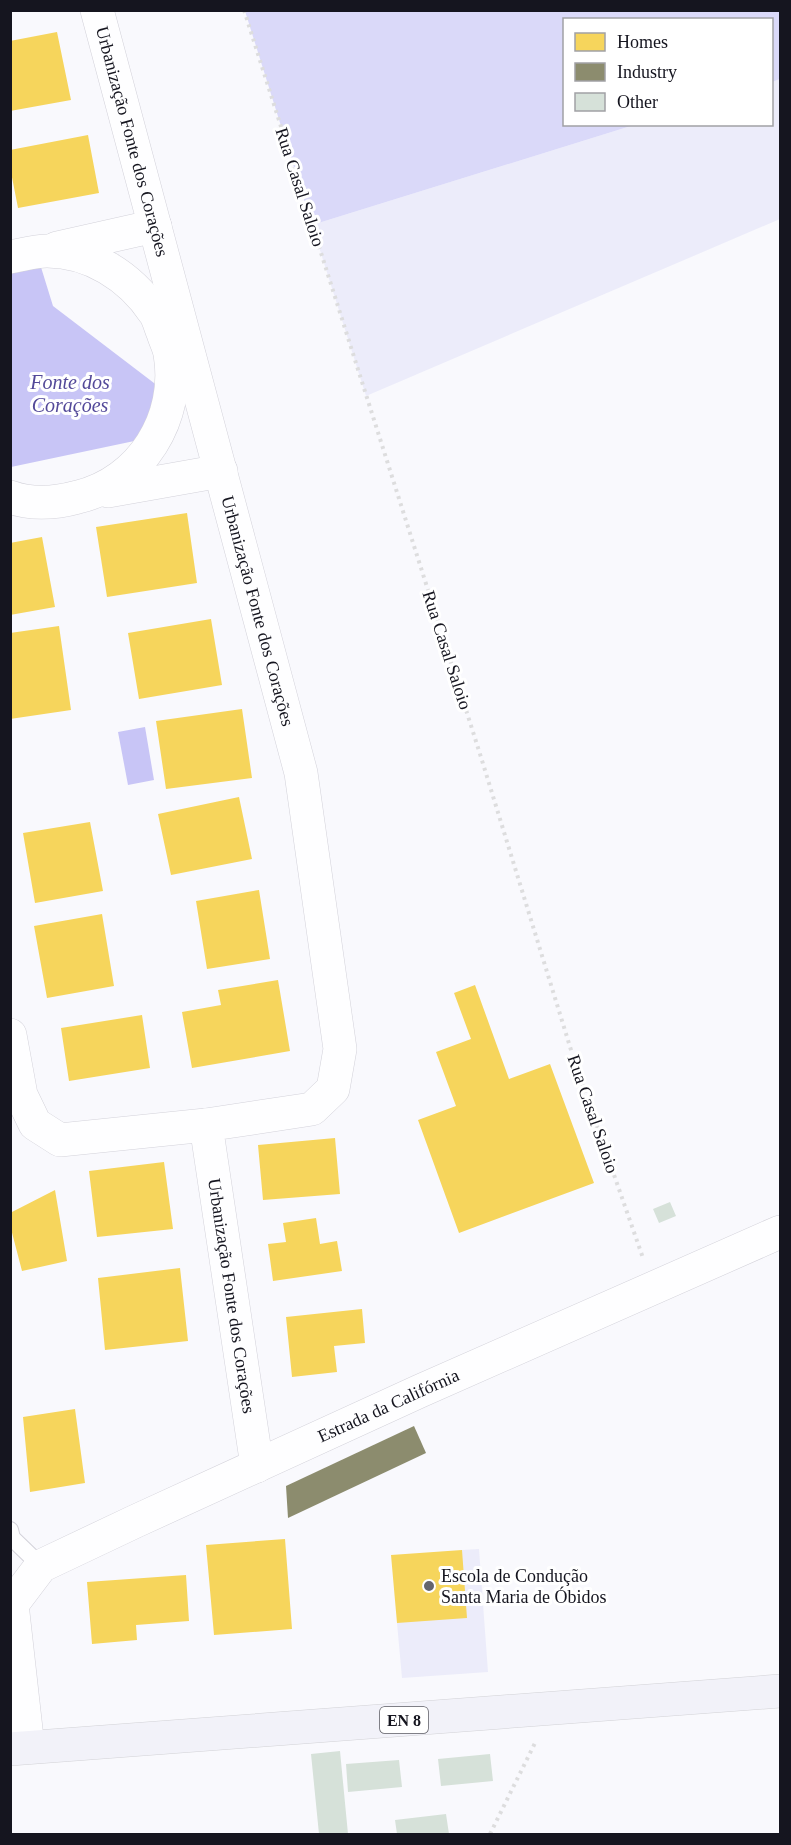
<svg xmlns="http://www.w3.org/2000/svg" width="791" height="1845" font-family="'Times New Roman',serif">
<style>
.green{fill:#ececfa}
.forest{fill:#dad9f9}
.water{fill:#c8c5f6}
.homes{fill:#f6d55c}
.industry{fill:#8c8c6e}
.building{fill:#d6e1d9}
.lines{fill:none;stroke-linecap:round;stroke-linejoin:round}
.service-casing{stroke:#d3d2da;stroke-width:18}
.minor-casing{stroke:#d3d2da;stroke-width:34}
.tertiary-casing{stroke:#d3d2da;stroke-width:34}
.primary-casing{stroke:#d2d2d6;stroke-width:34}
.path{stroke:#ddddde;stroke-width:4;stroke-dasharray:3 4.5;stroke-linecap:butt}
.service{stroke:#fefeff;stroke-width:16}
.minor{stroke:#fefeff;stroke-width:33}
.tertiary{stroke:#fefeff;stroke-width:33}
.primary{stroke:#f2f2f9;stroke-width:33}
.poi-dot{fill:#65656d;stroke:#fff;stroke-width:2}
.labels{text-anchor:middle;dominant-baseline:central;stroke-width:6;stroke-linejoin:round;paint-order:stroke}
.shield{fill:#fff;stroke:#5b5b62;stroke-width:1.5}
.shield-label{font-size:16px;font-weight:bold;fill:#15151f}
.street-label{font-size:18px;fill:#15151f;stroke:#fff}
.poi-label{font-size:18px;fill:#15151f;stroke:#fff;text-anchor:start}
.water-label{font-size:20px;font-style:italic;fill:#534999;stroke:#fff}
</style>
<rect width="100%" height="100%" fill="#f9f9fd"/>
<!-- green -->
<path class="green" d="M780,79V219L366,396L312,225L634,125L772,124V82Z
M479,1549L488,1672L402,1678L397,1623L462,1550Z"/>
<!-- forest -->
<path class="forest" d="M245,11H780V79L772,82V20H564V124L634,125L312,225Z"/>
<!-- water -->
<path class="water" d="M36,251L53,306L171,396L158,436L11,467L10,257Z
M145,727L154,780L128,785L118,732Z"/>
<!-- homes -->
<path class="homes" d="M57,32L71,100L10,111V41Z
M88,135L99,193L18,208L10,167V150Z
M187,513L197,583L107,597L96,527Z
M42,537L55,607L10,615V543Z
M211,619L222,685L139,699L128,633Z
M59,626L71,710L10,719V633Z
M242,709L252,778L166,789L156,721Z
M239,797L252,859L171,875L158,814Z
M90,822L103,891L35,903L23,833Z
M259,890L270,959L207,969L196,901Z
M102,914L114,986L47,998L34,926Z
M278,980L290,1051L192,1068L182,1012L221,1005L218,990Z
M475,985L509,1079L550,1064L594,1183L459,1233L418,1120L456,1106L436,1052L471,1039L454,993Z
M142,1015L150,1068L69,1081L61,1028Z
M335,1138L340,1194L263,1200L258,1145Z
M164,1162L173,1229L97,1237L89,1171Z
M55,1190L67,1261L22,1271L10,1225V1213Z
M316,1218L320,1244L337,1241L342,1271L273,1281L268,1244L286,1242L283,1223Z
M180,1268L188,1341L105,1350L98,1278Z
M362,1309L365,1343L334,1346L337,1372L292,1377L286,1317Z
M75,1409L85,1483L30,1492L23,1417Z
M285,1539L292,1629L214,1635L206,1545Z
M462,1550L467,1618L397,1623L391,1555Z
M186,1575L189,1621L136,1625L137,1640L92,1644L87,1582Z"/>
<!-- industry -->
<path class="industry" d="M414,1426L426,1453L288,1518L286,1486Z"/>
<!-- building -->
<path class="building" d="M670,1202L676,1216L659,1223L653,1209Z
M340,1751L348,1834H319L311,1754Z
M490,1754L493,1781L441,1786L438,1759Z
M399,1760L402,1787L348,1792L346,1764Z
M446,1814L449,1834H397L395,1820Z"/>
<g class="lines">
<!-- service casing -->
<g class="service-casing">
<path id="service" d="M10,1530L12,1538L41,1566"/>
</g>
<!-- minor casing -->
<g class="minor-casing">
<g id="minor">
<path id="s1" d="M97,10L301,773L340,1049L333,1089L312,1109L206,1125L257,1466"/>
<path d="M57,248L155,226"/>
<path d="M10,257C22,255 35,251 47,251C90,251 130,276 154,312C158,317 160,326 163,333C165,340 169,347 170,354C181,418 141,482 78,497C56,503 32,505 10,497"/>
<path d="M108,491L221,471"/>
<path d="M10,1035L21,1095L35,1124L60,1140L206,1125"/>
</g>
</g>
<!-- tertiary casing -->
<g class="tertiary-casing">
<g id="tertiary">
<path d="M12,1604L28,1747"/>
<path id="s2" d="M10,1607L41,1566L136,1521L420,1391L780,1232"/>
</g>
</g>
<!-- primary casing -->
<g class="primary-casing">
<path id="primary" d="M10,1749L780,1691"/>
</g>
<!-- path -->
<path class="path" d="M244,10L480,754L575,1063L643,1258
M490,1834L536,1741"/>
<!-- service -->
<use href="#service" class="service"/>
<!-- minor -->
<use href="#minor" class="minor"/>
<!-- tertiary -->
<use href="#tertiary" class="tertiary"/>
<!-- primary -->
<use href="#primary" class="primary"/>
</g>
<!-- markers -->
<circle class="poi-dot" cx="429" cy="1586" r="6"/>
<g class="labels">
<!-- shield labels -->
<rect class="shield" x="380" y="1707" width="48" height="26" rx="4.5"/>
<g class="shield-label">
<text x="404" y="1720">EN 8</text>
</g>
<!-- street labels -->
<g class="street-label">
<text stroke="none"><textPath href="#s1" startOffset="136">Urbanização Fonte dos Corações</textPath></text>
<text transform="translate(300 187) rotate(72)">Rua Casal Saloio</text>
<text stroke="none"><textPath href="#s1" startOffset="622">Urbanização Fonte dos Corações</textPath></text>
<text transform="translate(447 650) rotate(72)">Rua Casal Saloio</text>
<text transform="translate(593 1114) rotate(71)">Rua Casal Saloio</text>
<text stroke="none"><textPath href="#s1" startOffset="1418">Urbanização Fonte dos Corações</textPath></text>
<text stroke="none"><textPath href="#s2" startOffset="434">Estrada da Califórnia</textPath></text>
</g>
<!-- poi labels -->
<g class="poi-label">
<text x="441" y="1576">Escola de Condução<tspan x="441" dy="21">Santa Maria de Óbidos</tspan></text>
</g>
<!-- water labels -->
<g class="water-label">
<text x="70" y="382">Fonte dos<tspan x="70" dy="23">Corações</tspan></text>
</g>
</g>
<!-- border -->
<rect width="791" height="1845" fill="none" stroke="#15151f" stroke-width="24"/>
<!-- legend -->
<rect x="563" y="18" width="210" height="108" fill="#ffffff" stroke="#a1a1a5" stroke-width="1.5"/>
<rect x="575" y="33" width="30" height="18" fill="#f6d55c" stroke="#a1a1a5" stroke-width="1.5"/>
<text x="617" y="48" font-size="18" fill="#15151f">Homes</text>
<rect x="575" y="63" width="30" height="18" fill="#8c8c6e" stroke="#a1a1a5" stroke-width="1.5"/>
<text x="617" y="78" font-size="18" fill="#15151f">Industry</text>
<rect x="575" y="93" width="30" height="18" fill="#d6e1d9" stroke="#a1a1a5" stroke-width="1.5"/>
<text x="617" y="108" font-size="18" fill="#15151f">Other</text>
</svg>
